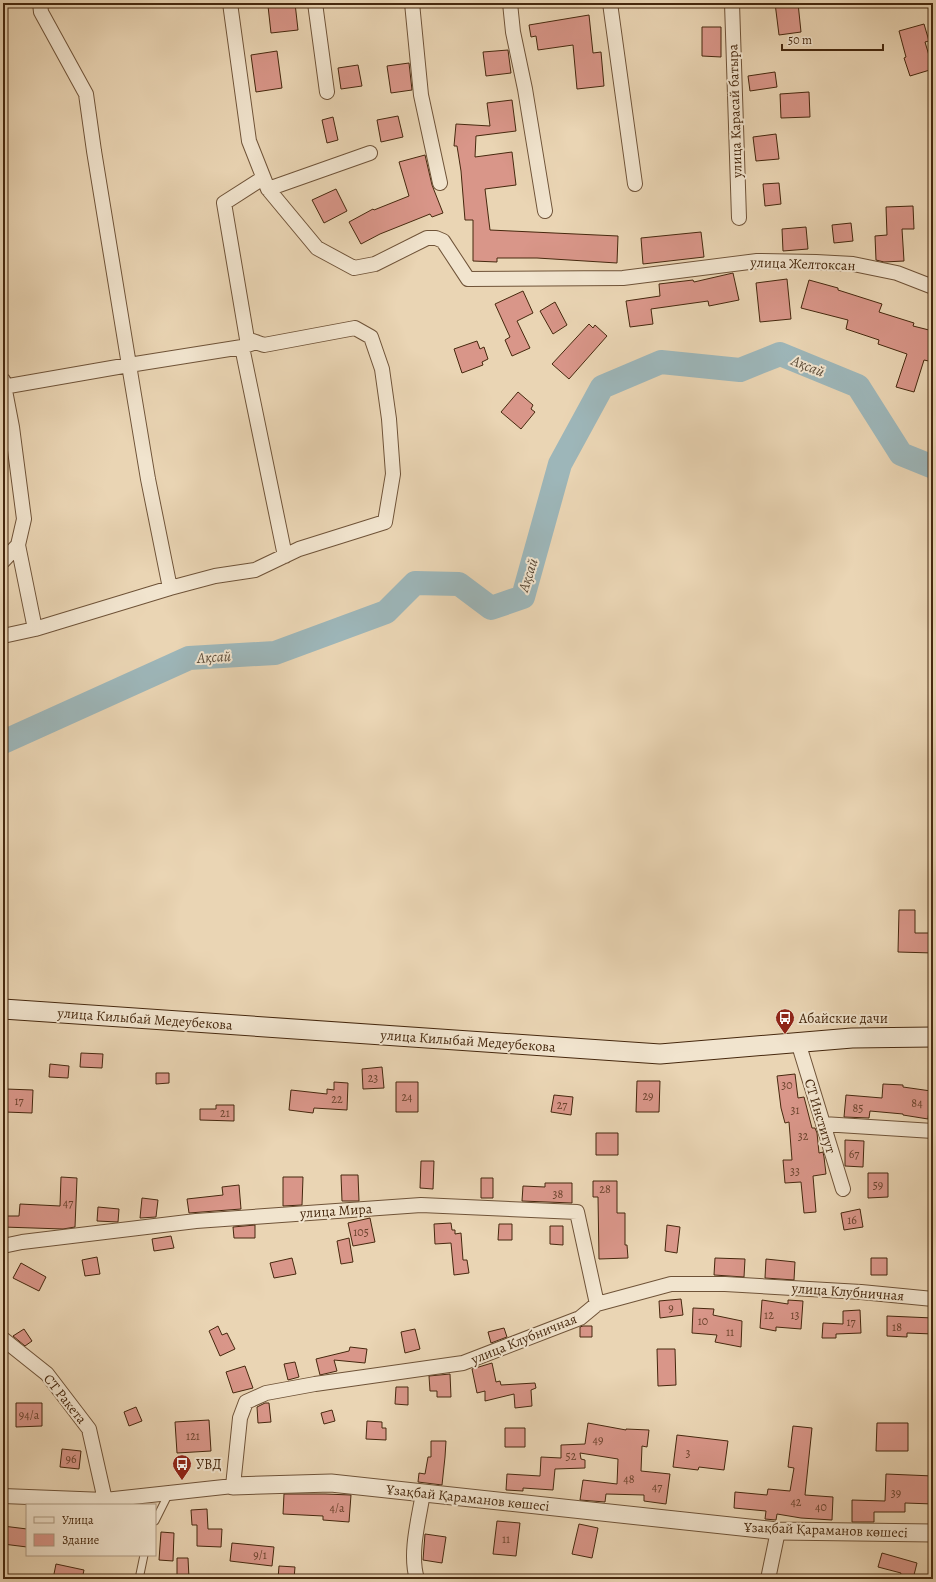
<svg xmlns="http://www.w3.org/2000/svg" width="936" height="1582" font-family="Alegreya,serif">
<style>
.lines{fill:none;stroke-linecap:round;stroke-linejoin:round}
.river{stroke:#9db6b9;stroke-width:24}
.building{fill:#d99689;stroke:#46280e}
.service-casing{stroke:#6f5338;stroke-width:9}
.minor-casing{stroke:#6f5338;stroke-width:16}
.tertiary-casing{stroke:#6f5338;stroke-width:19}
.secondary-casing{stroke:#46280e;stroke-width:21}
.service{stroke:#f1e4ce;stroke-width:7}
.minor{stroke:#f1e4ce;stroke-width:14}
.tertiary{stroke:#f1e4ce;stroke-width:17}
.secondary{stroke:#f1e4ce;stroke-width:19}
.labels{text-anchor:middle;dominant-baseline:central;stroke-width:4;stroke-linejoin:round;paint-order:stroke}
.number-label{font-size:12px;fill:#6b442d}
.street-label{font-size:14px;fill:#46280e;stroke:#f1e4ce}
.poi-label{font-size:14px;fill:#46280e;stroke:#f1e4ce;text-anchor:start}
.water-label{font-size:15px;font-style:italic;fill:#5c4c39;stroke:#f1e4ce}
</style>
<rect width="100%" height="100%" fill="#ead5b4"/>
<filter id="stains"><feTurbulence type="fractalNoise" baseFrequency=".005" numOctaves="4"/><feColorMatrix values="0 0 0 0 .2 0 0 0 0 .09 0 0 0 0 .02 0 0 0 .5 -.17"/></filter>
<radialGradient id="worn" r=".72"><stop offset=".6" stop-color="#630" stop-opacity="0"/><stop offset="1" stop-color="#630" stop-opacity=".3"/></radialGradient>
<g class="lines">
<!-- river -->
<path class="river" d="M3,742L189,658L275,653L386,612L415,583L459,584L491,608L523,597L560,464L602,387L661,362L740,370L780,354L858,386L901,454L933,467"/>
</g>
<!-- building -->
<path class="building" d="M295,3L298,30L271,33L268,6Z
M775,3H798L801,32L779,35Z
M589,15L593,53L601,52L604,86L577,89L573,45L538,50L536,36L531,37L529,25Z
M924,24L929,41L925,42L933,69L910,76L904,58L906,57L899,31Z
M702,27H721V57L702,56Z
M508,50L511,73L486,76L483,52Z
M277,51L282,88L256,92L251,55Z
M409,63L412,90L391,93L387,66Z
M358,65L362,86L341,89L338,68Z
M775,72L777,87L750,91L748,76Z
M809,92L810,117L781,118L780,94Z
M512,100L516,131L476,136L475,157L512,152L516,185L485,189L490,230L618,236L617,263L537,258H497V262L473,261V220H465L461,171L457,146H454L456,124L490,126L487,103Z
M398,116L403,137L381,142L377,120Z
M333,117L338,140L327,143L322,120Z
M776,134L779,159L756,161L753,137Z
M425,155L432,185L443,213L432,217L430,214L380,234L361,244L349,222L373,209L374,210L409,196L399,162Z
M779,183L781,204L765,206L763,184Z
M336,189L347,211L324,223L312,200Z
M913,206L914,229H902L904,261L884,262L876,260L875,236L887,235L886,207Z
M851,223L853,241L834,243L832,225Z
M806,227L808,249L783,251L782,229Z
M701,232L704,257L643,264L641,238Z
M733,273L739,300L709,306L708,301L651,309L653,324L630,327L626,301L660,296L659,284L693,280L694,282Z
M787,279L791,319L760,322L756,283Z
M809,280L838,288V290L882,304L879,312L914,323L913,326L933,331V362L924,360L914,392L896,387L907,354L878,344L879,340L846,329L848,320L801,308Z
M523,291L533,313L517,321L530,348L512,356L505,340L510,337L495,304Z
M555,302L567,325L553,334L540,311Z
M589,324L593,328L595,325L607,336L569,379L552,364Z
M477,341L480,349L484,347L488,359L482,362L483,365L462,373L454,349Z
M518,392L533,405L531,409L535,412L521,429L501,412Z
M899,910H915V933H933V953L898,952Z
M81,1053L103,1054L102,1068L80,1067Z
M50,1064L69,1066L68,1078L49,1077Z
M382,1067L384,1088L363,1089L362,1069Z
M156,1073H169V1083L156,1084Z
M795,1074L798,1098L804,1097L812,1128H815L817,1133L819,1153L823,1152L824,1157L826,1174L813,1176L816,1212L804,1213L801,1182L785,1183L783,1160H792L789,1122L785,1123L781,1108L777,1076Z
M637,1081H660L659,1112H636Z
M334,1082L348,1083L347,1110L314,1108L313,1113L289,1110L291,1090L327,1094V1089L334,1090Z
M396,1082H418V1112H396Z
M883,1084L903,1085V1087L931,1091L928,1119L903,1115V1114L870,1111L869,1118L844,1117L846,1095L882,1098Z
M6,1089L33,1090L32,1113L5,1112Z
M554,1095L573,1097L571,1115L551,1112Z
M216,1105H234V1121L200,1120V1109H216Z
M596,1133H618V1155H596Z
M845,1140L864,1141L863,1167L845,1166Z
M421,1161H434L433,1189L420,1188Z
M868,1173H888V1197L868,1198Z
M341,1175H358L359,1201H342Z
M61,1177L77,1178L75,1227L63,1229L3,1227V1216H19L20,1204L60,1206Z
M283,1177H303L302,1205L283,1206Z
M481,1178H493V1198H481Z
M593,1181H617V1213H625V1245H627L628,1258L599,1259L598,1197H593Z
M545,1183H572V1203L522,1201L523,1186L545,1187Z
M239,1185L241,1209L189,1213L187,1199L223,1195L222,1187Z
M142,1198L158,1200L156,1217L140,1218Z
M98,1207L119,1209L118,1222L97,1221Z
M860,1209L863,1227L844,1230L841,1213Z
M370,1218L375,1242L353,1246L348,1223Z
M451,1223L452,1230H455V1234L461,1233L463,1260H467L469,1273L454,1275L451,1243L435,1244L434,1224Z
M499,1224H512V1240H498Z
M255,1225V1238H234L233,1227Z
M667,1225L680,1227L677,1253L665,1251Z
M550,1226H563V1245L550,1244Z
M171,1236L174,1248L154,1251L152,1239Z
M349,1238L353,1262L341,1264L337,1241Z
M97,1257L100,1274L85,1276L82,1260Z
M292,1258L296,1274L274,1278L270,1263Z
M715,1258L745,1259L744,1277L714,1275Z
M871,1258H887V1275H871Z
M766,1259L795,1262L794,1280L765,1278Z
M21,1263L46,1277L39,1291L13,1278Z
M681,1299L683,1315L660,1318L659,1301Z
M762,1300L788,1304V1300L803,1301L801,1329L776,1327V1331L760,1328Z
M693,1308L714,1309L713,1315L742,1321L741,1347L715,1342L717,1335L692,1333Z
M860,1310L861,1333L836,1334V1338H822L823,1323L843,1324V1311Z
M887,1316L933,1318V1334L907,1333V1337L887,1336Z
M218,1326L222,1335L227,1333L235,1349L220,1356L209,1331Z
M583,1326H592V1337H580V1327Z
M504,1328L507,1337L491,1343L488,1332Z
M24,1329L32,1341L25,1346L13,1336Z
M415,1329L420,1349L405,1353L401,1332Z
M350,1347L367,1349L365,1363L334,1360L337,1371L320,1375L316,1359L349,1351Z
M657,1349H675L676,1385L658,1386Z
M295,1362L299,1377L288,1380L284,1364Z
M492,1363L496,1382L500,1381L501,1385L535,1383L536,1388L531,1390L532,1406L515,1408L514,1394L485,1401V1391L477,1393L472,1369Z
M245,1366L253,1388L233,1393L226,1372Z
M450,1374L451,1397H437V1391H430L429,1376Z
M396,1387H408V1405L395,1404Z
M16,1403H42V1426L16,1427Z
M265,1403H269L271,1422L258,1423L257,1407Z
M136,1407L142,1421L129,1426L124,1412Z
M332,1410L335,1421L324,1424L321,1413Z
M209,1420L211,1451L177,1453L175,1422Z
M367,1421L382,1422V1428H386V1440L366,1439Z
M588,1423L626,1430V1429L649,1430L647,1447L642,1446L641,1471L670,1474L666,1504L644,1501V1495L606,1494L605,1502L580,1500L583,1480L617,1484L618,1459L580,1453L581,1459L585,1460V1468L555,1469L553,1490L523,1488V1491L506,1490L507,1474L540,1476L541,1457L561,1458V1445L585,1444Z
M877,1423H908V1451H876Z
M793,1426L812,1428L805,1495L833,1497L832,1520L801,1518L777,1514L776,1520L765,1519L766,1511L734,1508L735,1492L767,1495L768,1489L790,1491L794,1468L788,1467Z
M505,1428H525V1447H505Z
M677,1435L728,1441L724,1470L699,1467L698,1470L673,1467Z
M431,1441H446L445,1457L442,1485L418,1482L419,1473L425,1474L428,1457H431Z
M62,1449L81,1451L79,1469L60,1467Z
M886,1474L933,1476V1504L905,1503V1512H874V1522H852V1500L885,1501Z
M284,1494H325L351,1495L349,1522L323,1520V1516L283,1514Z
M207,1509L208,1529H222L221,1547L197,1546V1525H192L191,1510Z
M497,1521L520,1523L516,1556L493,1554Z
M579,1524L598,1528L592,1558L572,1554Z
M3,1526L27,1529V1547L3,1544Z
M161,1532L174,1533L173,1561L159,1560Z
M425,1534L446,1537L442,1563L423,1560Z
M232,1543L274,1547L272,1566L230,1561Z
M882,1553L917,1563L913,1579H899L901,1573L878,1567Z
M177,1558H188L189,1578H177Z
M56,1564L84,1570L82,1579H53Z
M279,1566L295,1567L294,1579H278Z"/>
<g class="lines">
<!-- service casing -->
<g class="service-casing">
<path id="service" d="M155,1521L169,1493
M139,1579L144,1555"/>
</g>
<!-- minor casing -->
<g class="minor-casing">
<path id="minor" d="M40,3L41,12L86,94L94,151L129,365L148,479L170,588
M230,3L249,141L268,189L317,248L354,268L375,264L427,238H436L443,241L468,279L623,278L757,261L816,262L853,264L897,273L933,287
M315,3L327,92
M412,3L421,95L440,183
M510,3L513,32L525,89L545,211
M610,3L635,184
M732,3L739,218
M268,189L370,153
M242,347L285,556
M3,380L12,427L24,519L18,545L3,561
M3,387L129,365L242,347L256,342
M18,545L35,629
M3,636L35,629L170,588L215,576L255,570L299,549L385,522L393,474L389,419L382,369L371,337L355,328L264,345L247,339L224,203L263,178
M798,1042L843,1189
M823,1124L933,1131
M3,1246L22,1242L196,1221L421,1205L577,1212L597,1304
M3,1339L47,1374L89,1429L105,1500
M3,1496L105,1500L233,1486L240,1418L246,1402L266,1393L315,1384L463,1363L580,1318L597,1304L671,1284H725L861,1292L933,1299
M417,1579C409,1554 419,1518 423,1493
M768,1579L778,1531"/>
</g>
<!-- tertiary casing -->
<g class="tertiary-casing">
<path id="tertiary" d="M233,1486L331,1483L778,1531L933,1533"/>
</g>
<!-- secondary casing -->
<g class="secondary-casing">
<path id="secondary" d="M3,1009L660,1054L852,1038L933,1037"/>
</g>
<!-- service -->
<use href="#service" class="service"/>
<!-- minor -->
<use href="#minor" class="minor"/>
<!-- tertiary -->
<use href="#tertiary" class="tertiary"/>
<!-- secondary -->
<use href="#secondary" class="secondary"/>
</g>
<!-- icons -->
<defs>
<g id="bus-pin" transform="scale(1)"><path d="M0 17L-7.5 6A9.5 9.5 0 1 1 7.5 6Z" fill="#8f2418" stroke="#f1e4ce"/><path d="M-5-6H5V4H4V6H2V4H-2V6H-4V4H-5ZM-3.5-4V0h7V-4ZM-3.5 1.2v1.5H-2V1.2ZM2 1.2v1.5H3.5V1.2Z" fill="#fff"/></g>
</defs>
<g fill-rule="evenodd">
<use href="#bus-pin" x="785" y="1018"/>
<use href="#bus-pin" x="182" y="1464"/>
</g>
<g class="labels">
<!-- number labels -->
<g class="number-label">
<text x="373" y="1078">23</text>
<text x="787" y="1085">30</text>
<text x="648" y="1096">29</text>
<text x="407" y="1097">24</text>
<text x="337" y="1099">22</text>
<text x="19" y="1101">17</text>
<text x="917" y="1103">84</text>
<text x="562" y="1105">27</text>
<text x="858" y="1108">85</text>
<text x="795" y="1110">31</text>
<text x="225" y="1113">21</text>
<text x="803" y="1136">32</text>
<text x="854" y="1154">67</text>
<text x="795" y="1171">33</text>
<text x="878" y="1185">59</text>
<text x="605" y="1189">28</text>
<text x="558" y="1194">38</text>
<text x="68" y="1203">47</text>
<text x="852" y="1220">16</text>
<text x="361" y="1232">105</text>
<text x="671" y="1308">9</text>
<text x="769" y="1315">12</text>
<text x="795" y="1315">13</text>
<text x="703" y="1321">10</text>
<text x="851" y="1322">17</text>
<text x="897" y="1327">18</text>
<text x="730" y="1332">11</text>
<text x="29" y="1415">94/а</text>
<text x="193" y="1436">121</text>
<text x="598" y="1440">49</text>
<text x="688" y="1453">3</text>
<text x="571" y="1456">52</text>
<text x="71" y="1459">96</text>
<text x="629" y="1479">48</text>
<text x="657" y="1487">47</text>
<text x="896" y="1493">39</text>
<text x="796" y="1502">42</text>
<text x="821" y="1507">40</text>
<text x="337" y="1508">4/а</text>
<text x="506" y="1539">11</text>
<text x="260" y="1555">9/1</text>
</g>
<!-- street labels -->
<g class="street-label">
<text transform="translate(735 111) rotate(-92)">улица Карасай батыра</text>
<text transform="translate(803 264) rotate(2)">улица Желтоксан</text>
<text transform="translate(145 1019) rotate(4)">улица Килыбай Медеубекова</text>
<text transform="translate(468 1041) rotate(4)">улица Килыбай Медеубекова</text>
<text transform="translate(820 1116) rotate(73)">СТ Институт</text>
<text transform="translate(336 1211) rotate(-4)">улица Мира</text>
<text transform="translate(848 1292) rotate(4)">улица Клубничная</text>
<text transform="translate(524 1339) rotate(-22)">улица Клубничная</text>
<text transform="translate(65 1399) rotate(51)">СТ Ракета</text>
<text transform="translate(468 1498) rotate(6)">Ұзақбай Қараманов көшесі</text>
<text transform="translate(826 1530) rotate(2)">Ұзақбай Қараманов көшесі</text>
</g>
<!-- poi labels -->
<g class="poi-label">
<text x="799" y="1018">Абайские дачи</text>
<text x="196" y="1464">УВД</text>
</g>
<!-- water labels -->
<g class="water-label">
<text transform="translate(808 366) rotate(22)">Ақсай</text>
<text transform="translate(528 575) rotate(-72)">Ақсай</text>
<text transform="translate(214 657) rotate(-3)">Ақсай</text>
</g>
</g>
<!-- margin -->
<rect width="936" height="1582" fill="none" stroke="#ead5b4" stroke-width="16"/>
<rect x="4" y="4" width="928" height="1574" fill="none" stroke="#46280e" stroke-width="2"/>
<rect x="8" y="8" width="920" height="1566" fill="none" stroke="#46280e"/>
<!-- legend -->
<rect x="26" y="1504" width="130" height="52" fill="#f1e4ce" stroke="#ad9981"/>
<rect x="34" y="1517" width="20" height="6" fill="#f1e4ce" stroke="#ad9981"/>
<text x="62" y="1524" font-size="12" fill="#46280e">Улица</text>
<rect x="34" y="1534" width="20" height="12" fill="#d99689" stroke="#ad9981"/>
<text x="62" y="1544" font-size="12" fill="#46280e">Здание</text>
<!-- scale -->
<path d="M782 44v6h101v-6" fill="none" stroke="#46280e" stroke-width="2"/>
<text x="788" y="44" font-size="12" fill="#46280e" stroke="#f1e4ce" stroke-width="3" paint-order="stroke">50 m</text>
<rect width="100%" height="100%" filter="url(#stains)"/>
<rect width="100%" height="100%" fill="url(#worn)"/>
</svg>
